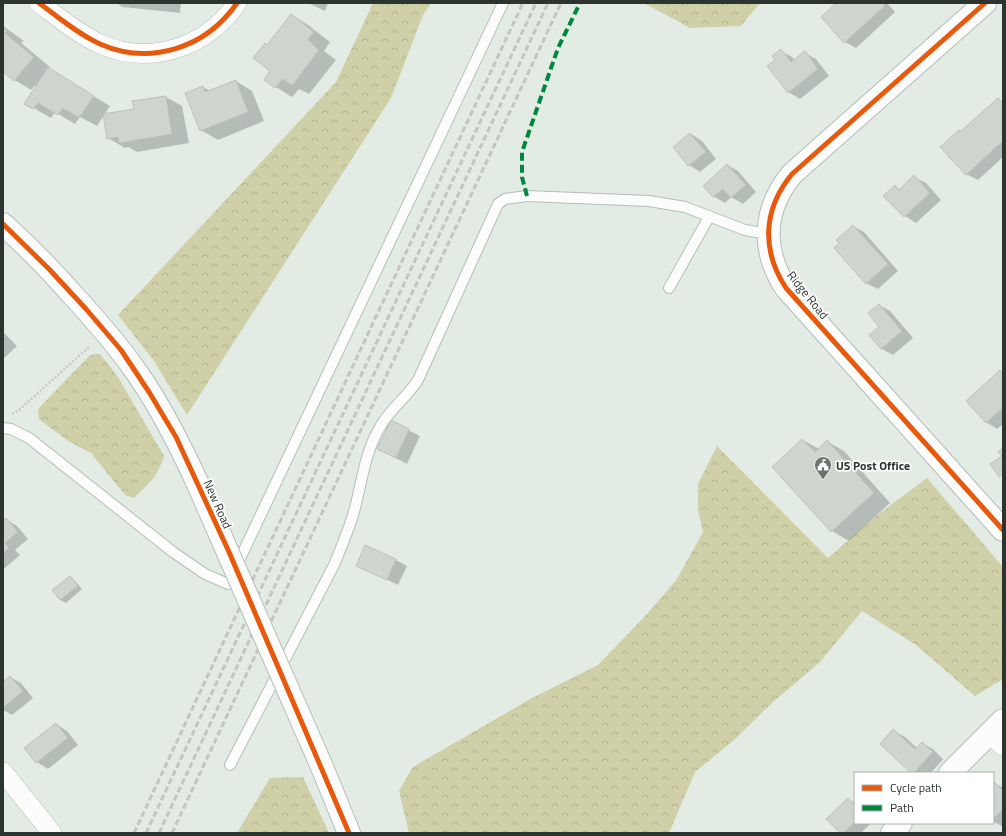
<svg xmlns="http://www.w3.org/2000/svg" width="1006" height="836" font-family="'Titillium Web',sans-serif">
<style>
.forest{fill:url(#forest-crowns)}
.shadow{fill:#0003}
.building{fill:#ced4ce;stroke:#bcc2bc}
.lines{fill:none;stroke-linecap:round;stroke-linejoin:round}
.lane-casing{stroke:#b5bdb8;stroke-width:12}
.street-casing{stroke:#b5bdb8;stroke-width:20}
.secondary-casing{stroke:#b5bdb8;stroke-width:24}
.path{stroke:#c7cac8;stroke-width:2.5;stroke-dasharray:2 2;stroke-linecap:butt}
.lane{stroke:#fbfcfb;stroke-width:10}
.street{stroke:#fbfcfb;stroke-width:19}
.secondary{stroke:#fbfcfb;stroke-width:22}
.rail{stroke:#c2c5c3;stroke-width:3;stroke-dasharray:6 3;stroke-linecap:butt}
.secondary-bridge-casing{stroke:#b5bdb8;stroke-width:24;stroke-linecap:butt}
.secondary-bridge{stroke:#fbfcfb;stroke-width:22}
.quiet{stroke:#00873e;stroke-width:4;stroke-dasharray:8 4;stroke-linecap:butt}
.cycleway-casing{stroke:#fff;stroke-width:8}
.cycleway{stroke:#e8590c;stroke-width:5}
.labels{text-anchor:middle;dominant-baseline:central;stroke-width:3.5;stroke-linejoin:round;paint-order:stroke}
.street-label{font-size:12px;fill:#2c342f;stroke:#fff}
.poi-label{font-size:12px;font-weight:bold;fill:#2c342f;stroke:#fff;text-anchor:start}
</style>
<defs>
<pattern id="forest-crowns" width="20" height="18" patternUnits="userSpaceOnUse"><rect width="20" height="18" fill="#d0d0a8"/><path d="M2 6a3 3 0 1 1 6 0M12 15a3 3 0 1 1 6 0" fill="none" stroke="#b3b391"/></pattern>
</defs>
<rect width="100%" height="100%" fill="#e2ece5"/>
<!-- forest -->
<path class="forest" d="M373,3H431L423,15L391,98L187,415L154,361L118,315L336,82Z
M644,3H760L741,26L690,28Z
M100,354L118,377L164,456C157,478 149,483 134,498L125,495L91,453L68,441L39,419L38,409L90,355Z
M717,446L828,558L875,517L927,478L1003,567V679L975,696L916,645L862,611L820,662L772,703L733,741L695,772L669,833H409L399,791L413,767L532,698L598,665L648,613L677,579L703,532L698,510V484Z
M303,777L329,833H237L270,778Z"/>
<!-- shadow -->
<path class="shadow" d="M116,3H181L180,13L123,7Z
M308,3H328L325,11Z
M837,3H887L895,12L856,48L845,42Z
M292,15L308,25L330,42L324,51L336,60L309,94L299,89L292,97L276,87L265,79L271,71Z
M3,26L24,41L21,43L50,67L49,69L110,106L97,126L80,117L75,124L55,112L51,118L25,103L36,86L35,85L31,90L15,80L3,71Z
M781,51L792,57L795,60L805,53L816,59L829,76L800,99L788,92Z
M236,81L252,91L264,121L218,140L201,130L203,87L210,91Z
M166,97L182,106L189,143L137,152L128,147L125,148L108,138L135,110Z
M998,99L1003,102V157L978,180L966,174L961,132Z
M691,134L702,141L716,159L700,172L689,165L674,147Z
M727,165L738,171L756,192L743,204L731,197L725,203L713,196Z
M914,177L926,183L941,200L916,223L905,216L895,186L900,190Z
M853,226L864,232L898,271L878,289L866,283Z
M879,305L890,311L913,338L893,355L882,349L870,335L881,327Z
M3,332L17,346L3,359Z
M1000,371L1003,373V424L997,429L986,422Z
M391,421L420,436L407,464L378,449Z
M803,440L819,449L828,442L844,451L890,503L849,541L832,531Z
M6,520L17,526L28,539L15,550L20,555L5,568L3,567V522Z
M396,560L407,566L398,585L357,565Z
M70,577L75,581L82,589L66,603L60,600Z
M10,677L21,683L33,698L12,715L3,710V683Z
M56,724L67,731L78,745L48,769L37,762Z
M894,731L905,737L917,748L922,743L933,749L943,759L931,773H912Z
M993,782L1003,788V827L993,821Z
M848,799L855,803V823H871L861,833H842Z"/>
<!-- building -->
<path class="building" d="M836,3H883L885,6L844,43L821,17Z
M291,14L314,32L308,40L319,50L292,86L283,79L275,88L264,80L270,71L253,58L265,43L267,45Z
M3,27L7,31L5,33L34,57L14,81L3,72Z
M781,49L791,62L805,51L818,69L788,93L767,66L775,60L772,56Z
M48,67L94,96L79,118L63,108L58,115L38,103L33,109L24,104Z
M236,80L248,112L200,131L185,93L203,86L205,92Z
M166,96L172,134L119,143L118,137L107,139L103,114L134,109L132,101Z
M998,98L1003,103V141L966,175L940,147L959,130L961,131Z
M690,133L706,152L688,166L673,147Z
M727,164L746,185L731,198L723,189L713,197L703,186Z
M914,175L930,193L904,217L883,196L895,185L899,190Z
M853,225L888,264L866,284L834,248L839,243L836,240Z
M879,304L902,331L881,349L869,335L879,327L868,313Z
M1000,370L1003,374V408L986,423L966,401Z
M391,420L409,429L396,458L377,449Z
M802,439L815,452L827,440L874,493L831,532L772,467Z
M1003,448V474L999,477L990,464L1002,456L998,452Z
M6,518L18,532L5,543L9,548L3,553V521Z
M365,545L396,559L387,580L356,566Z
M70,576L78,586L60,600L52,590Z
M10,676L23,691L3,708V682Z
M56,723L68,738L36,763L24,748Z
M893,729L915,749L922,742L933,752L914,773H911L880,744Z
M993,781L1003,791V809L993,819Z
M848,798L855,805V822L843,833H840L826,819Z"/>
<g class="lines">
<!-- lane casing -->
<g class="lane-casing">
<path id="lane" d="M669,288L709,217
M3,428L11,429L29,438L173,552L205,574L228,584L503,3
M230,765L335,563C342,545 350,527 355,508C362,481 365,452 380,427C390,409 407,397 418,380L498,204L505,199L527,196L649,201L685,207L745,230L768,234"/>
</g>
<!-- street casing -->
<g class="street-casing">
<path id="street" d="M39,3C58,17 78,34 100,44C150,66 206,48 237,3
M989,733L1003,746
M3,772L52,833"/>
</g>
<!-- secondary casing -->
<g class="secondary-casing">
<path id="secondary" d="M985,3L792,174C763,209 761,250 786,288L1003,530
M3,224C27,246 50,269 71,293C94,318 116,343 135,370C160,405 179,443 197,482
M322,767L349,833
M950,773L1003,720
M892,833L901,823"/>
</g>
<!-- path -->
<path class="path" d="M12,414L19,410L90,346"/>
<!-- lane -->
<use href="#lane" class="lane"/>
<!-- street -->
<use href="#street" class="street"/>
<!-- secondary -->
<use href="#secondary" class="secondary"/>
<!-- rail -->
<path class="rail" d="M134,833L523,3
M146,833L536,3
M159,833L548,3
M172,833L561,3"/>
<!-- secondary-bridge casing -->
<g class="secondary-bridge-casing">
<path id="secondary-bridge" d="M197,482L322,767"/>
</g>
<!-- secondary-bridge -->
<use href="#secondary-bridge" class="secondary-bridge"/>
<!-- quiet -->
<path class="quiet" d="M527,196L522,177V152L558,48L580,3"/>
<!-- cycleway casing -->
<g class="cycleway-casing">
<path id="cycleway" d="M39,3C58,17 78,34 100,44C150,66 206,48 237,3
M985,3L792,174C763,209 761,250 786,288L1003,530
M3,224L49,269L86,309L121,350L149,392L176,437L229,552L349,833"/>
</g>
<!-- cycleway -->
<use href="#cycleway" class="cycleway"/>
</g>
<!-- icons -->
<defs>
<g id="civic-pin" transform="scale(0.9)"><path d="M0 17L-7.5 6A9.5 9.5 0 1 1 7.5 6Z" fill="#6c746f" stroke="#fff"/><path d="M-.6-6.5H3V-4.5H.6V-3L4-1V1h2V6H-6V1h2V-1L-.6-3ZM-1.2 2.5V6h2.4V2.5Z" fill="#fff"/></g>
</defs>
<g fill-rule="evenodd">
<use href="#civic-pin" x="823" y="465"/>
</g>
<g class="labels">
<!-- street labels -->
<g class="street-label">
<text transform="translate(808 295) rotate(51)">Ridge Road</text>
<text transform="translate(218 504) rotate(66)">New Road</text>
</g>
<!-- poi labels -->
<g class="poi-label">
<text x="836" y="465">US Post Office</text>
</g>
</g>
<!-- border -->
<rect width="1006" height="836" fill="none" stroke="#2c342f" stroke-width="8"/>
<!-- legend -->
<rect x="854" y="772" width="140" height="52" fill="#ffffff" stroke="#abaeac"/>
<rect x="862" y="785" width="20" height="6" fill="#e8590c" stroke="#abaeac"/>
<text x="890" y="792" font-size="12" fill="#2c342f">Cycle path</text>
<rect x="862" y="805" width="20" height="6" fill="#00873e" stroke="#abaeac"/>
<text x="890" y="812" font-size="12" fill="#2c342f">Path</text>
</svg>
